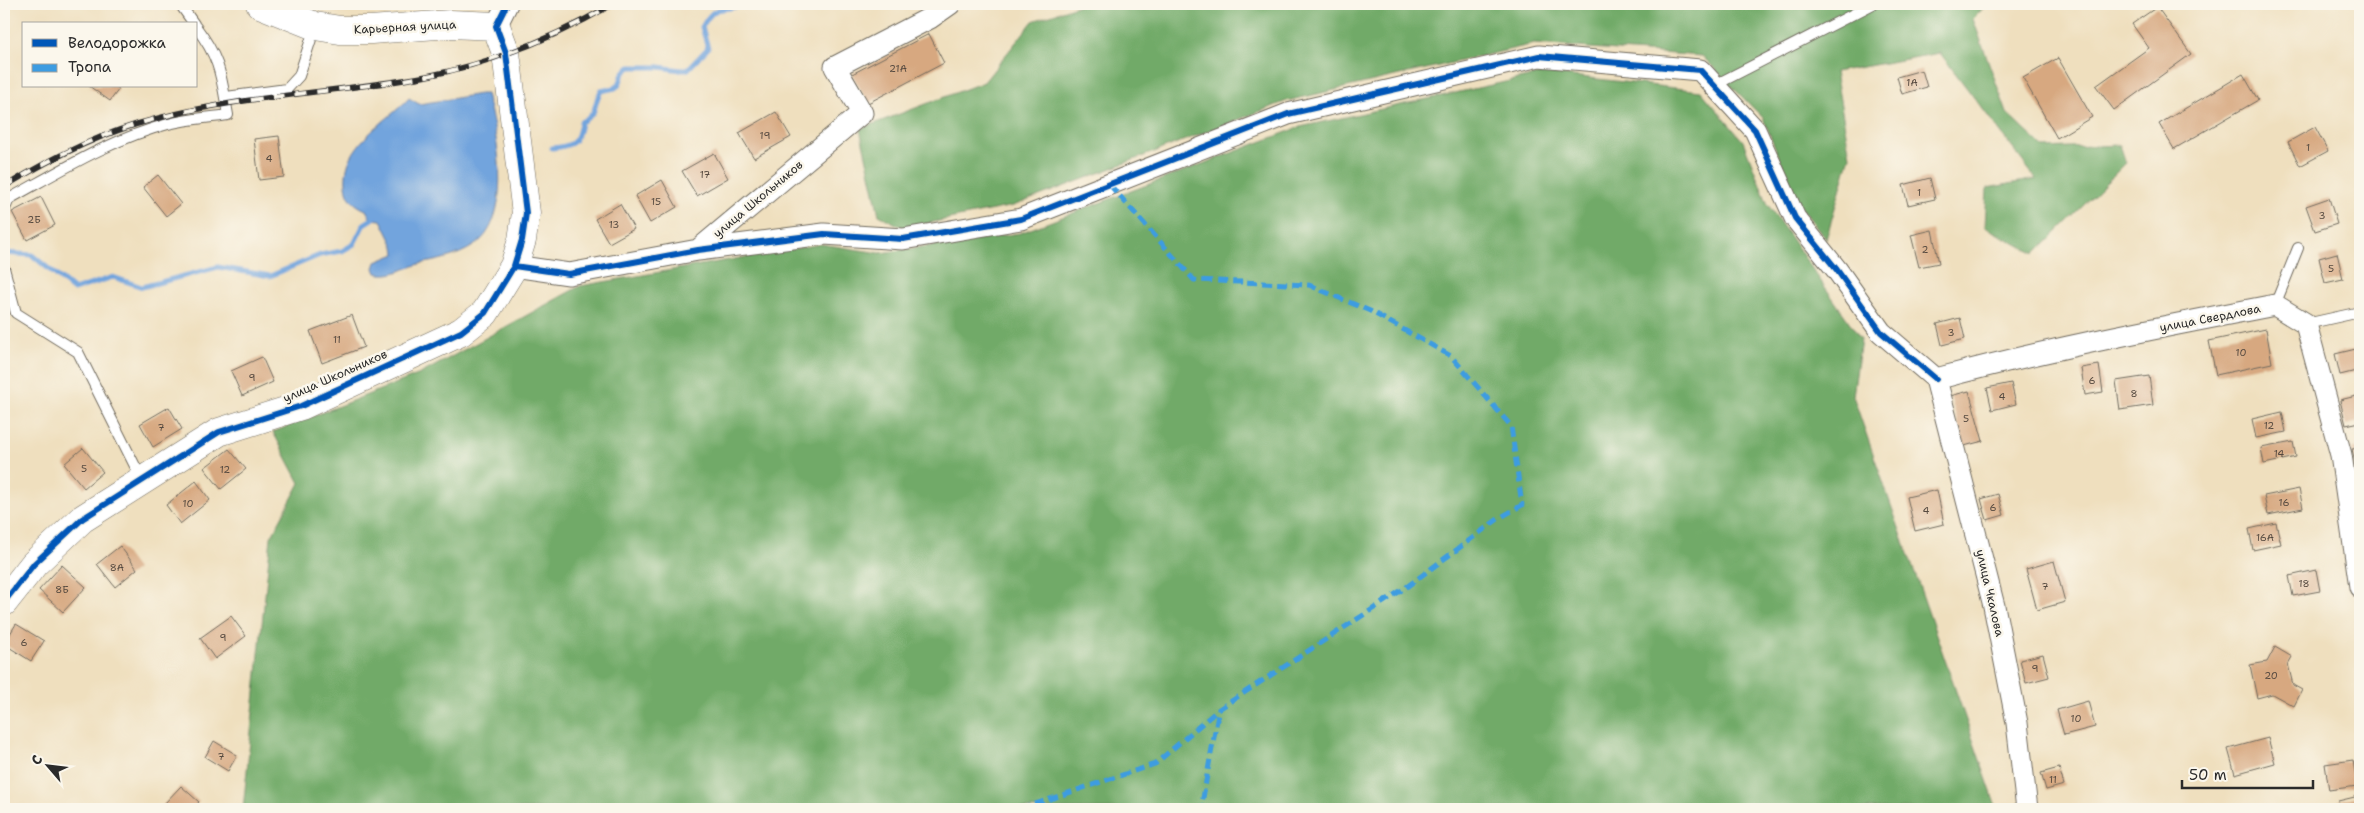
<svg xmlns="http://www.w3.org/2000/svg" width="2364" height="813" font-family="'Shantell Sans',sans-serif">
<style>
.forest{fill:#71aa68;stroke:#4e6a4a}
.water{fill:#72a4dd;stroke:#4e6884}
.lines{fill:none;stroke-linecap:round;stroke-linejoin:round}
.stream{stroke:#72a4dd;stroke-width:5}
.building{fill:#d7a880}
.lane-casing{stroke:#706a5e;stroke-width:12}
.street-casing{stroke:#706a5e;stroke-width:23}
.secondary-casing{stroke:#706a5e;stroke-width:29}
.lane{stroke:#fff;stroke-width:10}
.street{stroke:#fff;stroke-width:21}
.secondary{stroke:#fff;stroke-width:28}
.rail-casing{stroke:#2b2b2b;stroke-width:5.5}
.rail{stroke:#fbf7ec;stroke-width:4;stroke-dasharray:11;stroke-linecap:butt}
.quiet{stroke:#3d9ce1;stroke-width:5;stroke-dasharray:10 5;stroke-linecap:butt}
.cycleway-casing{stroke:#fbf7ec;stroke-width:9}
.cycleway{stroke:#0057b8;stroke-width:6}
.labels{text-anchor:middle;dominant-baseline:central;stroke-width:5;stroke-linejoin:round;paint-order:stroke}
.number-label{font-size:10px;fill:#564a40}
.street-label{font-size:12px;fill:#2b2b2b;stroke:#fbf7ec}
</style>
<rect width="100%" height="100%" fill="#fbf7ec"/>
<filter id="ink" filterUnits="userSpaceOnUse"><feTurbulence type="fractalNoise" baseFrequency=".02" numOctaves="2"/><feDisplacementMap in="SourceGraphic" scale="10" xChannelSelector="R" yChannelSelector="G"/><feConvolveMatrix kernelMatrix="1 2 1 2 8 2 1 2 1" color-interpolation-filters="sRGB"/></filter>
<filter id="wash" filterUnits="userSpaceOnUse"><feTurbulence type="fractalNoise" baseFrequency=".0096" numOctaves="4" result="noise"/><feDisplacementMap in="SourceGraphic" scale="20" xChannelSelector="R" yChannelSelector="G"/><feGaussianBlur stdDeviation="1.12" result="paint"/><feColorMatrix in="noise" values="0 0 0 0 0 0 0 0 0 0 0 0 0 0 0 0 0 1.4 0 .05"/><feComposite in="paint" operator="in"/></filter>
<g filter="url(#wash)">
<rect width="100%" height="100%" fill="#efdfbe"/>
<!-- forest -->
<path class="forest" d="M1082,4H1987L1973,19L2007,113L2044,148L2120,145L2126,163L2035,254L1985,227L1987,188L2036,179L1940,53L1835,72L1850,156L1826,239L1799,205L1763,118L1702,56L1534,44L1287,101L1013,206L904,228L879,215L860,129L984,82L1033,21Z
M1546,73L1701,91L1743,141L1768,205L1861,339L1853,396L1997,809H243L271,537L300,483L273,432L420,374L580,286L821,244L880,253L1020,233L1300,127Z"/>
<!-- water -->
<path class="water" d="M480,94H486C497,132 513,210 480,241C465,254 442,260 424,263C408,266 392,278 376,273L374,268L376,262L395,254L394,246L381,220L371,219L366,210C354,205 347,198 346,185C342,144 385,124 409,98L419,104Z"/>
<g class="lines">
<!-- stream -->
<path class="stream" d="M552,148C573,146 578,143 581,122C601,111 591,107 601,91L615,88L619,85L623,73L630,67H659L681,70L688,69L708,48L702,27C717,0 722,14 744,4
M4,253L32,255L74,290L113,277L142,287L218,267L270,276L320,255L342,251L354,244L364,224L375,217"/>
</g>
<g id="blocks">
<!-- building -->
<path class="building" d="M2157,7L2191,54L2114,110L2096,86L2149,48L2132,24Z
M929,34L944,63L868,103L852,74Z
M2058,58L2092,117L2057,138L2023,78Z
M1922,70L1927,87L1902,94L1897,77Z
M2243,74L2258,100L2174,149L2159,124Z
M89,86H115L119,89L110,101Z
M776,112L791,137L754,158L739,133Z
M2315,127L2328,151L2300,166L2288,142Z
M279,136L284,177L259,180L254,139Z
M714,153L728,178L697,196L682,171Z
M158,175L181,204L166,216L143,187Z
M1930,178L1935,199L1908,205L1903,185Z
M662,180L677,207L650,223L635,196Z
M41,197L55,225L27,240L12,212Z
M2329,198L2337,224L2315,231L2306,206Z
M620,204L634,229L609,243L595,219Z
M1932,230L1939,263L1919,267L1911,235Z
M2337,253L2343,279L2325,283L2319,258Z
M352,315L364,347L322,363L310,331Z
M1960,318L1965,339L1942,345L1937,324Z
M2266,329L2272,363L2216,375L2209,341Z
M2360,348V370L2340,375L2335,354Z
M262,357L273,382L242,396L231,371Z
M2099,365L2103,392L2085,395L2081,368Z
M2149,376L2153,405L2120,410L2116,381Z
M2011,383L2016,404L1992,410L1987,388Z
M1969,391L1983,441L1964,446L1950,396Z
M2360,395V422L2346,425L2340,400Z
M169,407L182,429L153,447L140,424Z
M2282,412L2286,432L2256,438L2252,419Z
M2293,442L2296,457L2264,464L2261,448Z
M83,448L103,472L84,488L64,464Z
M2360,448V467L2356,468L2352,449Z
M229,449L246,469L221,489L204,468Z
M196,481L210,500L180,524L166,505Z
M2299,489L2303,508L2268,515L2264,496Z
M1937,490L1944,524L1915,531L1907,497Z
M1998,494L2004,515L1987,520L1981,499Z
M2276,523L2281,544L2253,550L2249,529Z
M120,546L137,569L115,587L97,564Z
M2054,561L2065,602L2037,610L2026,569Z
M62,565L86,587L63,612L39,590Z
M2316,570L2320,591L2293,596L2289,576Z
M231,616L246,636L215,659L200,638Z
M16,624L44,641L31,661L4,644Z
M2275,647L2292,657L2288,664L2293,685L2302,690L2294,706L2272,694L2257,698L2250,665L2267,662Z
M2043,654L2049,677L2026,683L2020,660Z
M2088,701L2095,727L2064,735L2057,710Z
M2268,738L2275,763L2235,774L2228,749Z
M214,741L237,755L228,771L205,757Z
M2353,760L2357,786L2329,790L2325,764Z
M2059,768L2064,785L2046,790L2041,773Z
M181,786L199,802L192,809H167L163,805Z
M2359,796L2360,809H2340L2338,801Z"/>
</g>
</g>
<g filter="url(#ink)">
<use href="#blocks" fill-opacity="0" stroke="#706a5e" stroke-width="1"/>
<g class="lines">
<!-- lane casing -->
<g class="lane-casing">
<path id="lane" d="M180,4L194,24
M1715,85L1873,4
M226,97L287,89L299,76L315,27
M4,211L9,199C60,171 111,139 168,124C188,119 208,118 228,115C221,76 221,60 196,27
M4,268L16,313L78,352L142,480
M2275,305L2298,248
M2306,324L2360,312"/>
</g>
<!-- street casing -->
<g class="street-casing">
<path id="street" d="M496,26L507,4
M698,250L862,113L835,67L930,18L950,4
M514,266L569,274L698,250L824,234L903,239L1021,219L1288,114L1539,56L1700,70L1755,130L1795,218L1837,270L1881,332L1936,379
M1936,379C2048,349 2161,327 2275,305L2306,324L2341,455L2360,587
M1936,379L1994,606L2017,723L2027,809"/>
</g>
<!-- secondary casing -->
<g class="secondary-casing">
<path id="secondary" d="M4,602L34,564L82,519L219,432L301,406L461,332L485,313L514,266L522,240L526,213L506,53L496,26L450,24L371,30H340L315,26L260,4"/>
</g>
<!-- lane -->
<use href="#lane" class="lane"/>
<!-- street -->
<use href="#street" class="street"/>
<!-- secondary -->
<use href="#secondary" class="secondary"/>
<!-- rail casing -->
<g class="rail-casing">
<path id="rail" d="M4,187C51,158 100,133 155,119C243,95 337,93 427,76C492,63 556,37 613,4"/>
</g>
<!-- rail -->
<use href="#rail" class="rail"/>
<!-- quiet -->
<path class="quiet" d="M1110,185L1194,280L1309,285L1370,311L1451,356L1511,426L1522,505L1498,519L1405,588L1219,709L1201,809
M1020,809L1155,764L1219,709"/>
<!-- cycleway casing -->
<g class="cycleway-casing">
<path id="cycleway" d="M514,266L569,274L698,250L824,234L903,239L1021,219L1288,114L1539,56L1700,70L1755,130L1795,218L1837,270L1881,332L1936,379
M4,602L34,564L82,519L219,432L301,406L461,332L485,313L514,266L522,240L526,213L506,53L496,26L507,4"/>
</g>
<!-- cycleway -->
<use href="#cycleway" class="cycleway"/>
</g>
</g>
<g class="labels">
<!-- number labels -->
<g class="number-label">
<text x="898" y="68">21А</text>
<text x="1912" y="82">1А</text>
<text x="765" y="135">19</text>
<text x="2308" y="147">1</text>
<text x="269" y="158">4</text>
<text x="705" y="174">17</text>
<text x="1919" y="192">1</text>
<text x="656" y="201">15</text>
<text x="2322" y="215">3</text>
<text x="34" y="219">2Б</text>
<text x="614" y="224">13</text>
<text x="1925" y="249">2</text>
<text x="2331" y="268">5</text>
<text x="1951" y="332">3</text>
<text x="337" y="339">11</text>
<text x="2241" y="352">10</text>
<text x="252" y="377">9</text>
<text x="2092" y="380">6</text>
<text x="2134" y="393">8</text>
<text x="2002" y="396">4</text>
<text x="1966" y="418">5</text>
<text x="2269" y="425">12</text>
<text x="161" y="427">7</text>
<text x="2279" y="453">14</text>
<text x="84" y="468">5</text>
<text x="225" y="469">12</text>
<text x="2284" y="502">16</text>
<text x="188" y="503">10</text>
<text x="1993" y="507">6</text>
<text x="1926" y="510">4</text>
<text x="2265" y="537">16А</text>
<text x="117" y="567">8А</text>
<text x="2304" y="583">18</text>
<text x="2045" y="586">7</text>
<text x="62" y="589">8Б</text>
<text x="223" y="637">9</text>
<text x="24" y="642">6</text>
<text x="2035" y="668">9</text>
<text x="2271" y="675">20</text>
<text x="2076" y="718">10</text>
<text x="221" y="756">7</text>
<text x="2053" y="779">11</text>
</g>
<!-- street labels -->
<g class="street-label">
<text transform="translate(405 27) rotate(-3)">Карьерная улица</text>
<text transform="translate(758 199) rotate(-40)">улица Школьников</text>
<text transform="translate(2210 318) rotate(-11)">улица Свердлова</text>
<text transform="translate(335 376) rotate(-24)">улица Школьников</text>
<text transform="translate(1990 593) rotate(77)">улица Чкалова</text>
</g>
</g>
<!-- margin -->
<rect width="2364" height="813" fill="none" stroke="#fbf7ec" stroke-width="20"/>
<!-- legend -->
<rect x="22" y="22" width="175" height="65" fill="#fbf7ec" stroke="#a8a59f"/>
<rect x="32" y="39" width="25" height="8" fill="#0057b8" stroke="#a8a59f"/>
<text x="68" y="48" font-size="15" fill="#2b2b2b">Велодорожка</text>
<rect x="32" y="64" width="25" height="8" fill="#3d9ce1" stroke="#a8a59f"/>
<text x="68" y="72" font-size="15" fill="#2b2b2b">Тропа</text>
<!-- north arrow -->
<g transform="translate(48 766) rotate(298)" stroke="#fbf7ec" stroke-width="4" paint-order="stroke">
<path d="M0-4L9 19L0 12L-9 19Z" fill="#2b2b2b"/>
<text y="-8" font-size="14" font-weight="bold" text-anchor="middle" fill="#2b2b2b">С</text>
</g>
<!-- scale -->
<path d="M2182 780v8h131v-8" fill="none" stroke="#2b2b2b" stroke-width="2.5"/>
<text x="2189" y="780" font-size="15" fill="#2b2b2b" stroke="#fbf7ec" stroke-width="4" paint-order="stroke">50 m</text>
</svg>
